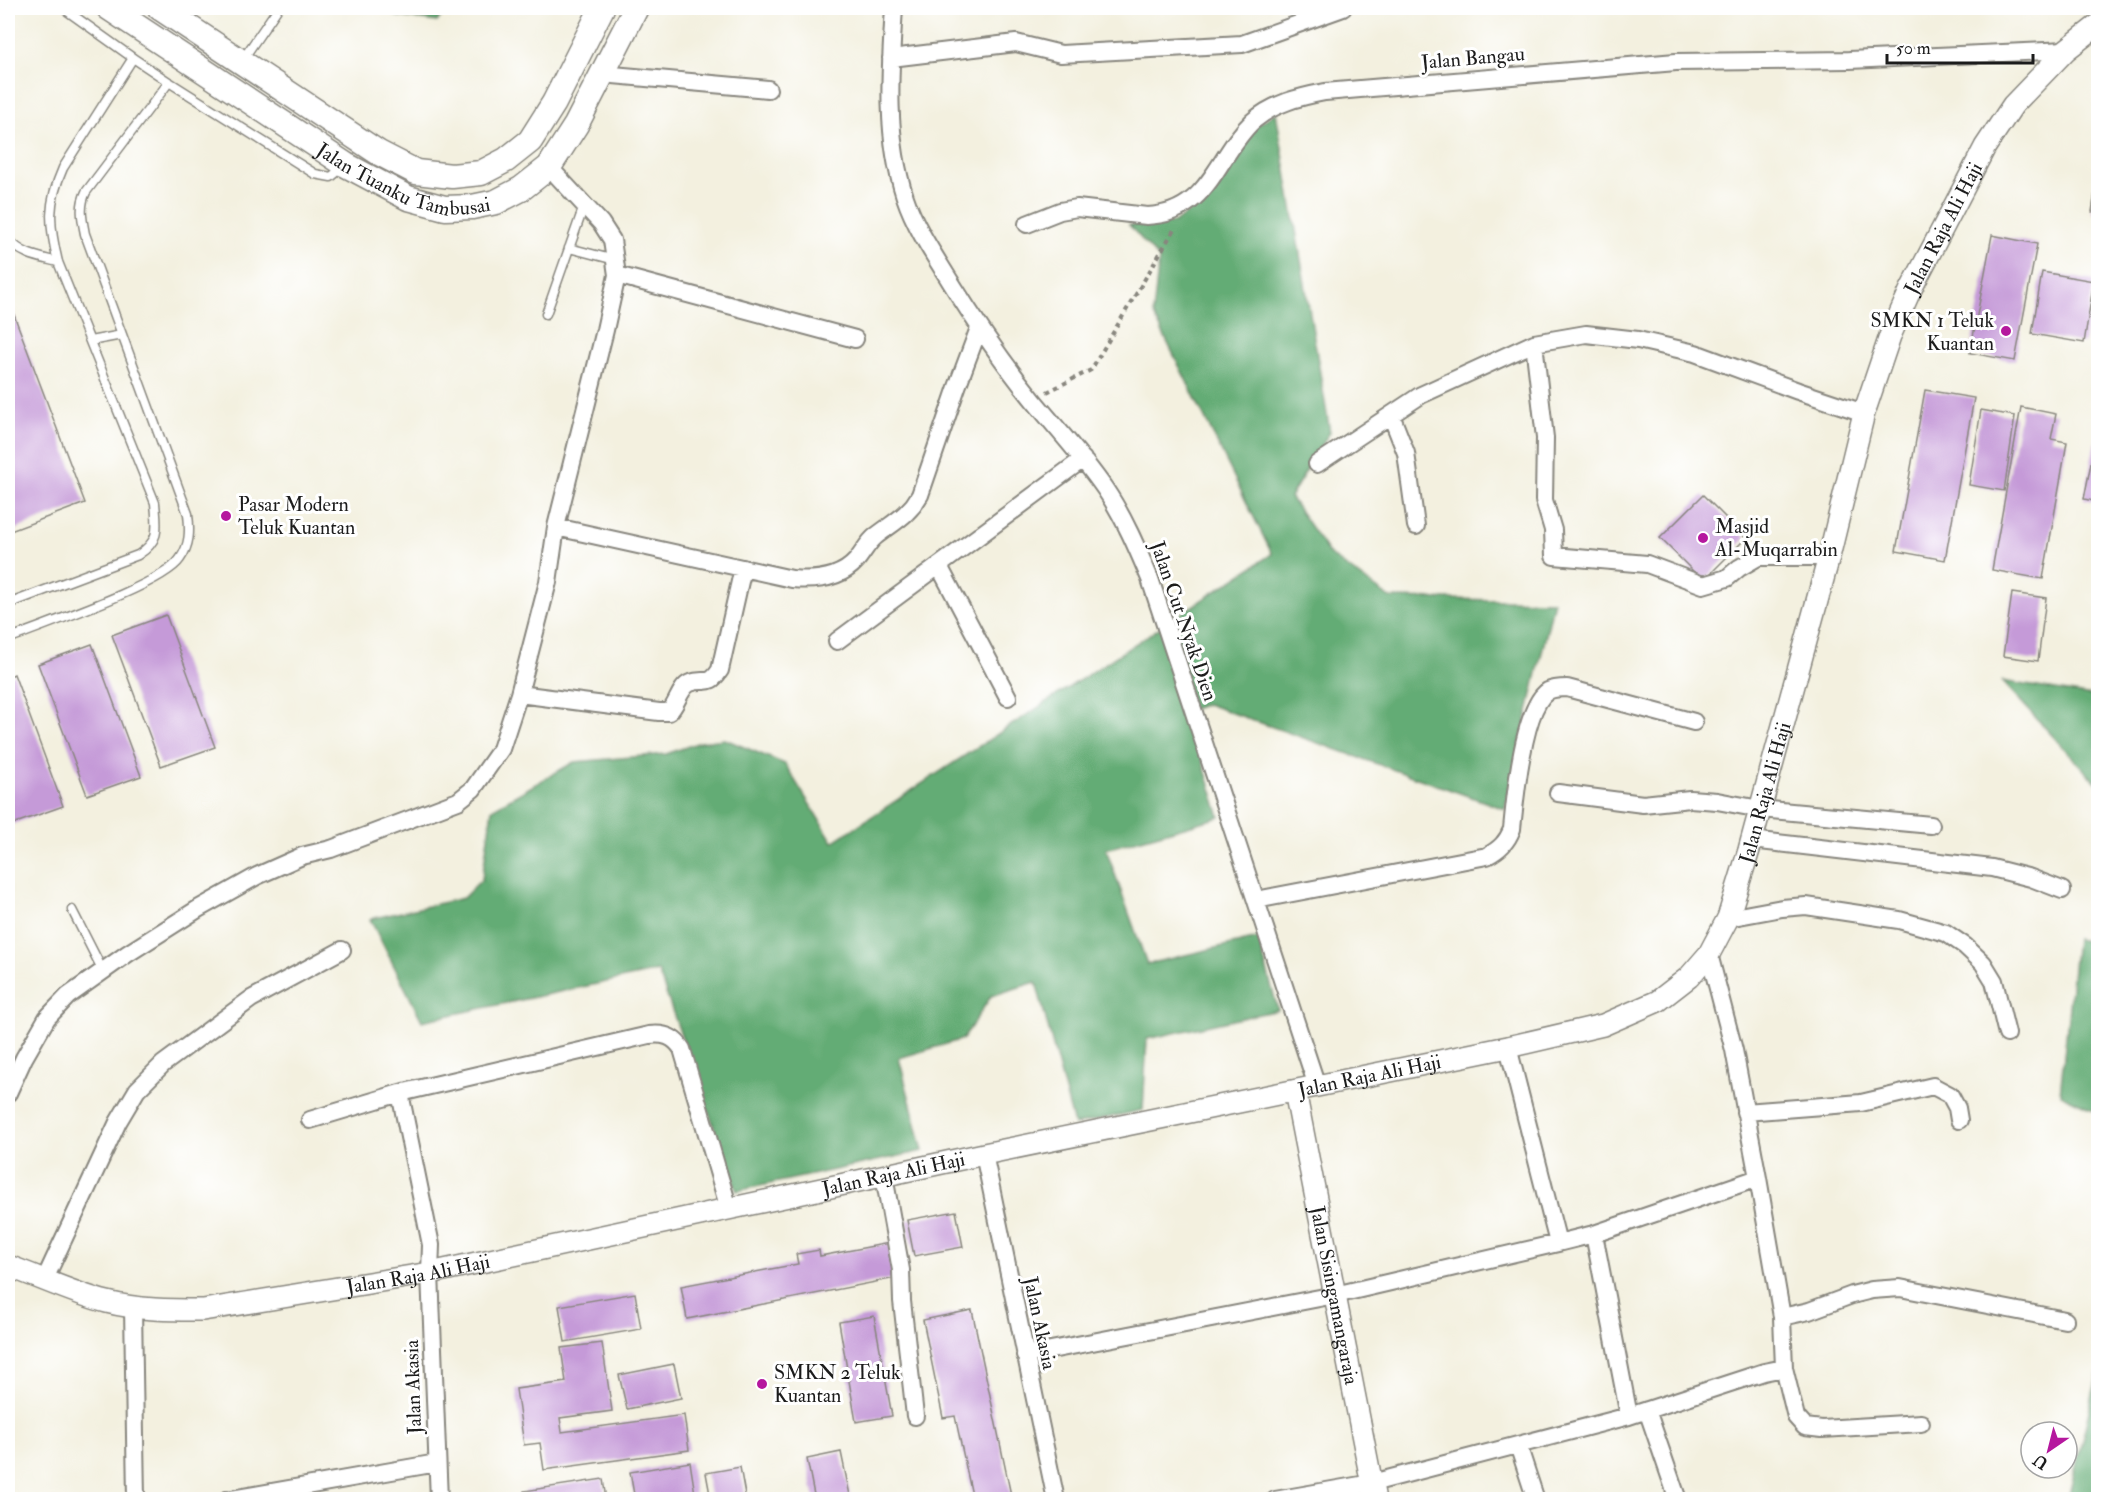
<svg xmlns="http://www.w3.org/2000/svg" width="2106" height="1507" font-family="'IM FELL Double Pica',serif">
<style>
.forest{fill:#63ac74;stroke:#406448;stroke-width:1.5}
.building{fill:#c59ad8}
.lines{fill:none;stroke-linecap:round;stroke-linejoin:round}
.service-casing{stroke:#88867e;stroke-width:11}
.minor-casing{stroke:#88867e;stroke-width:20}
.tertiary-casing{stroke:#88867e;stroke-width:24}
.secondary-casing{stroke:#88867e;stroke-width:27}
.path{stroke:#88867e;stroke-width:4;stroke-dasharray:4.5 4.5;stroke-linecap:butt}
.service{stroke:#fff;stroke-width:8}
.minor{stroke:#fff;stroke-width:16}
.tertiary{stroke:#fff;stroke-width:21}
.secondary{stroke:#fff;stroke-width:24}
.poi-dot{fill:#b5179e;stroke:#fff;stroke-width:2}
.labels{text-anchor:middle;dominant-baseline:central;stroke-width:6;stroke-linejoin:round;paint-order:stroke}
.street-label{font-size:20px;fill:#1c1c1c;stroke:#fff}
.poi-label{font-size:20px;fill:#1c1c1c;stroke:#fff;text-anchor:start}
</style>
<rect width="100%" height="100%" fill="#fff"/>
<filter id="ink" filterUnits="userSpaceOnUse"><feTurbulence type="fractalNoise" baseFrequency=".0167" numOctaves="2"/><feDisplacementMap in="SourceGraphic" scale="12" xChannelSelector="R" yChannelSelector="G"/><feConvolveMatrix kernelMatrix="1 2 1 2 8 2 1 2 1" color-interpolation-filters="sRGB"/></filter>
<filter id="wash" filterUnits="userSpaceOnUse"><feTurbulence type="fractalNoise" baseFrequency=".008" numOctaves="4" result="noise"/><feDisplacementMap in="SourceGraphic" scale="24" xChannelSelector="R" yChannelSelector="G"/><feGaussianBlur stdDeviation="1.35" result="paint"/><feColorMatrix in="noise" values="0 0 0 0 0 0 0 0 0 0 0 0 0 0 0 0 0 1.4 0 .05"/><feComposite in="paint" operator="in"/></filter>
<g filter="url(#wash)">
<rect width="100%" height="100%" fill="#f3f0df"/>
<!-- forest -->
<path class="forest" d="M383,8H447L437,22L396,16Z
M1276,112L1330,432L1290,497L1330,555L1390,598L1554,601L1505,809L1207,704L1187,711L1220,817L1106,849L1147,964L1258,938L1278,1010L1147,1039L1143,1110L1074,1125L1036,982L991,996L963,1039L899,1058L923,1151L737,1191L658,971L422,1021L370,919L463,898L482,879L492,809L574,762L666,754L700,742L725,739L785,764L833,842L1272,554L1153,313L1159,259L1129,225L1174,223L1196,206L1252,129Z
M2002,681L2098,697V785Z
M2076,939L2098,943V1112L2060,1094Z
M2098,1373V1489L2096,1499H2068Z"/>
<g id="blocks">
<!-- building -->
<path class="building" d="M2097,179H2098V213L2092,212Z
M1992,235L2037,244L2015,361L1970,353Z
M2042,272L2094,281L2084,343L2032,334Z
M8,299L85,503L8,532Z
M1925,390L1974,398L1945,560L1896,551Z
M2021,407L2056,414L2051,439L2067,442L2043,579L1992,570Z
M1981,410L2015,416L2004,491L1969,485Z
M2095,442H2098V502L2084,499Z
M1703,495L1746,538L1703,581L1660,538Z
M2012,593L2046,598L2038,661L2003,656Z
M166,615L215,747L161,766L112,635Z
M92,644L141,776L87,795L38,664Z
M14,674L63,806L10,825L8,820V677Z
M956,1211L963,1247L914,1256L907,1220Z
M889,1243L896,1278L687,1319L681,1286L798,1264L796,1254L819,1250L820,1256Z
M635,1293L641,1329L565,1342L559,1306Z
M972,1310L1012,1500H973L955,1416L943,1418L923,1320Z
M874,1316L892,1416L856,1422L839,1322Z
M602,1343L612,1411L560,1418L562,1432L684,1415L689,1450L544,1470L540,1443L524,1445L516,1389L566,1382L561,1348Z
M674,1364L681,1398L627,1409L619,1375Z
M841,1452L851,1500H815L807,1459Z
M690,1462L695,1494L662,1500H635L630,1472Z
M740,1467L746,1500H711L706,1473Z
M603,1479L606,1500H526L524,1491Z"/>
</g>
</g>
<g filter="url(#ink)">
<use href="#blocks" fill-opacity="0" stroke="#88867e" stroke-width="1.5"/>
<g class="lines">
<!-- service casing -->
<g class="service-casing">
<path id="service" d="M133,58L169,82
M243,59L278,8
M8,239C22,255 38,257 58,262
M569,248L615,260
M546,314L584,206
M90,341L122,335
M8,604L138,555C161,540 157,528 155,503L58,262C49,225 47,204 63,168L133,58L63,8
M8,639C42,625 163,585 180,559C190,545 190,531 188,514L85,234C82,219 79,206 86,192L169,82L315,174L331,177L343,167
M72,910L103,971"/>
</g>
<!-- minor casing -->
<g class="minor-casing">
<path id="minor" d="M894,8C890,71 885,136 905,197C915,227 934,255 950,281C976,323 1003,363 1034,401C1058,430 1084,458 1105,489C1124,517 1137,548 1150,579L1317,1086
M891,58L1016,43L1061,54L1242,44L1343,8
M602,74L768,89
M1027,224L1060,211L1077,208L1147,216C1209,214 1216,156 1253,121C1274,103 1299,97 1325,92L1676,62L1849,60L2066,50
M617,275L855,339
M1534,343L1545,438L1544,500L1553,530L1554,556L1647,564L1703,585L1727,578L1739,568L1758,557H1829
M1391,415L1406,453L1416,526
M1317,464L1421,395L1534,343L1586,334L1638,340L1695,353L1798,391L1864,413
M556,527L792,579C815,581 840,579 856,561C863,553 868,542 876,536C894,522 909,515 920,495L957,387L979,328
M939,566L1008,697
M837,641L1083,459
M519,694L659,712H669C677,705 680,687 690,683C706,677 708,688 720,670L743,568
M1558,793L1643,804L1690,799L1717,801L1760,809L1931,825
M1752,840L1992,868L2031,878L2062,890
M1256,900L1487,856C1500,849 1507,842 1512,829C1515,799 1523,707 1548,691C1554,688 1560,688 1567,688L1694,722
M1728,918L1782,908L1806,906L1899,920L1946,933L1965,946L1983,963L1994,981L2007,1034
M1508,1047L1558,1243
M8,1093L24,1058L47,1018L68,996L127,954L198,909L257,876L302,856L331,849L458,801L473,789L501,749L519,694L548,582L556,527L605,330L617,275L612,240L601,223L549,167
M1745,1112L1861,1103L1933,1086L1950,1095L1957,1108L1959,1120
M310,1120L400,1093
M984,1154L1056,1500
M884,1176L901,1270L902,1301L915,1416
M1594,1234L1629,1416
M45,1279L118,1122L137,1090L163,1064L251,999L342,950
M133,1307L136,1500
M1782,1317L1809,1311L1852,1295L1872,1290L1900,1288L2065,1320
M1025,1355L1335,1295L1558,1243L1594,1234L1758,1178
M1784,1368L1796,1417L1805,1427L1822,1429L1921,1423
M1647,1410L1678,1500
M1518,1445L1536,1500
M226,1500L437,1463
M439,1500L430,1273L431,1245L400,1093L649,1035C663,1033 674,1036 682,1049L729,1209
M1275,1500L1372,1483L1629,1416L1764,1372L1784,1368L1782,1317L1758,1178L1734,1050L1709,954"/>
</g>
<!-- tertiary casing -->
<g class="tertiary-casing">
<g id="tertiary">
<path id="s1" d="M1295,1091L1375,1500"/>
<path id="s2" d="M8,1266C39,1277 75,1294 107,1302C138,1310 171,1310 203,1310L430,1273L984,1154L1508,1047L1603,1025L1658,1001L1689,977L1709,954L1728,918L1749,850L1829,557L1864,413L1890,336L1910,291L1985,147L2013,105L2066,50L2098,25"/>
</g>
</g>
<!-- secondary casing -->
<g class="secondary-casing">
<g id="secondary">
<path id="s3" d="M109,8L346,165L408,198L445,208L472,207L496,202L521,189L549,167L576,125L636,8"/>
<path d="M160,8L379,153L416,172L452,176L481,173L506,160L530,141L554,103L602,8"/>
</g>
</g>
<!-- path -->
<path class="path" d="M1047,392L1091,370L1175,228"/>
<!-- service -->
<use href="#service" class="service"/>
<!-- minor -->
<use href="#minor" class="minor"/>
<!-- tertiary -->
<use href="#tertiary" class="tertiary"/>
<!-- secondary -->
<use href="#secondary" class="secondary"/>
</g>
</g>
<!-- markers -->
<g class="poi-dot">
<circle cx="2006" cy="331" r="6"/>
<circle cx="226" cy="516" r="6"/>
<circle cx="1703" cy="538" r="6"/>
<circle cx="762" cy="1384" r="6"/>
</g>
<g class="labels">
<!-- street labels -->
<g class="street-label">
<text transform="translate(1473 58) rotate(-5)">Jalan Bangau</text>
<text stroke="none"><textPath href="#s3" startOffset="345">Jalan Tuanku Tambusai</textPath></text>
<text stroke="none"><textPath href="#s2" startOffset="2526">Jalan Raja Ali Haji</textPath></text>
<text transform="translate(1184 621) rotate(71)">Jalan Cut Nyak Dien</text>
<text stroke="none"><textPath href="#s2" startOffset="1932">Jalan Raja Ali Haji</textPath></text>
<text stroke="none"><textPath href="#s2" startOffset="1392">Jalan Raja Ali Haji</textPath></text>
<text stroke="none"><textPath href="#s2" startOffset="906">Jalan Raja Ali Haji</textPath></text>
<text stroke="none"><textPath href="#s2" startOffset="420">Jalan Raja Ali Haji</textPath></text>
<text stroke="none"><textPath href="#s1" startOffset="208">Jalan Sisingamangaraja</textPath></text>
<text transform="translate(1040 1323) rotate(78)">Jalan Akasia</text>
<text transform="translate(413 1387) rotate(-92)">Jalan Akasia</text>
</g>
<!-- poi labels -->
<g class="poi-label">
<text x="1994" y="320" text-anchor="end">SMKN 1 Teluk<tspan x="1994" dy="23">Kuantan</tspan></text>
<text x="238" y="504">Pasar Modern<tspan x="238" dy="23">Teluk Kuantan</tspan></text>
<text x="1715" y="526">Masjid<tspan x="1715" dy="23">Al-Muqarrabin</tspan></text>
<text x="774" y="1372">SMKN 2 Teluk<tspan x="774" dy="23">Kuantan</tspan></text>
</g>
</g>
<!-- margin -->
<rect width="2106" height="1507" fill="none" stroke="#fff" stroke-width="30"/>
<!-- north arrow -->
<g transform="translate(2049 1450) rotate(215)"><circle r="28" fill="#ffffff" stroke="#a4a4a4" stroke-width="1.5"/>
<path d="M0-4.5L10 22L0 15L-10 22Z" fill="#b5179e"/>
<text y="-9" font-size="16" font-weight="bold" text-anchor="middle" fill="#1c1c1c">U</text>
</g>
<!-- scale -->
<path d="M1887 54v9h146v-9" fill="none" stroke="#1c1c1c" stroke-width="3"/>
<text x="1896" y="54" font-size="18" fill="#1c1c1c" stroke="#ffffff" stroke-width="4.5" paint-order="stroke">50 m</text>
</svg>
